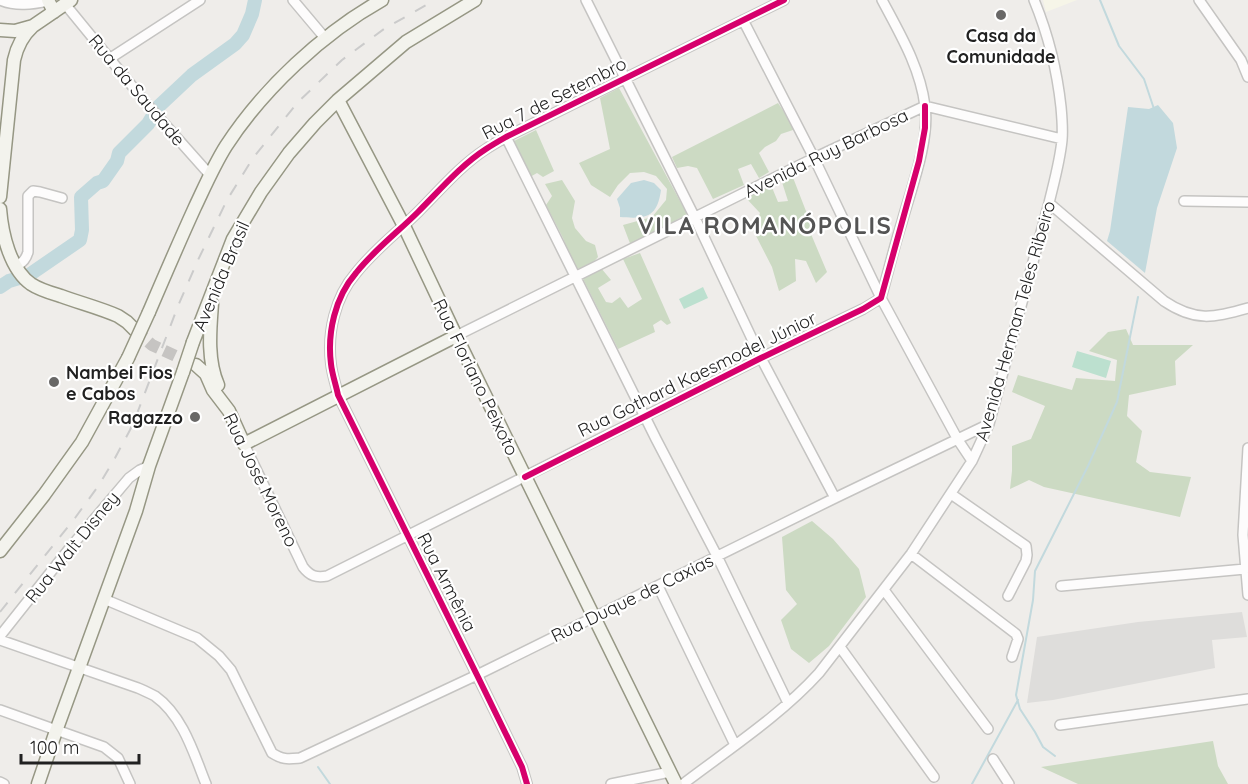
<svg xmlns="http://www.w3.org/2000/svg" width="1248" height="784" font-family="Quicksand,sans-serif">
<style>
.residential{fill:#dedddb}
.education{fill:#f6f5e8}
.forest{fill:#ccdac3}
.pitch{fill:#bce0cf}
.water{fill:#c2d9dd}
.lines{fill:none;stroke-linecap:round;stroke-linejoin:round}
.stream{stroke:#c2d9dd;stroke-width:2}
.river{stroke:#c2d9dd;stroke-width:14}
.secondary-tunnel{stroke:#c6c4c2;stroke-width:12;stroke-dasharray:12 6;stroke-linecap:butt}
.street-casing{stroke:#c5c4c2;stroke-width:12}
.secondary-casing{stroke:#969784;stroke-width:15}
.street{stroke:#fdfcfc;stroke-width:9}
.secondary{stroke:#f3f3ed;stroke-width:12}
.rail{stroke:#cbcbcb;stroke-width:2;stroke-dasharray:12 12;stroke-linecap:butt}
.secondary-bridge-casing{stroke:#969784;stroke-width:15;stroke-linecap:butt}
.secondary-bridge{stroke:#f3f3ed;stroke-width:12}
.cycleway-casing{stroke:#fff;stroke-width:10}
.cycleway{stroke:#d6006c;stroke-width:6}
.poi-dot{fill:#696867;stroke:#fff;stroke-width:2}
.labels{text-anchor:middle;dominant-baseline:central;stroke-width:4.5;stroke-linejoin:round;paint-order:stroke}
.poi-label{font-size:18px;font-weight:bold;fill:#212121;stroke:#fff}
.street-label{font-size:18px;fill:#212121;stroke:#fff}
.district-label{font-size:24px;font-weight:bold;letter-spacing:1.5px;fill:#545454;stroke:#fff}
</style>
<rect width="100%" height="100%" fill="#efedea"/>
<!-- residential -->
<path class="residential" d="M1242,612L1247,637L1212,640L1215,668L1053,700L1027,703L1037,637L1138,622Z"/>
<!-- education -->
<path class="education" d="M1043,0H1077L1046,12Z"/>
<!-- forest -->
<path class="forest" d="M619,88L687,214L631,246L623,225L652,217L666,200L667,189L656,176L644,172L630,173L618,185L610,197L591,185L579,163L610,149L600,98Z
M778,103L796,129L781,134L776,141L765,147L759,153L769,172L759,178L751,164L738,169L744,185L713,199L697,168L688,166L677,168L672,157Z
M536,130L554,171L543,177L537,173L530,177L514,141Z
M792,175L811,224V234L827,272L816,283L806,261L795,259L796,281L779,291L772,267L753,230L760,213L745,197L771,185L778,202L788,201L781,179Z
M562,180L575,201L572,218L575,228L586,241L595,245L598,257L590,266L577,269L571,260L563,238L546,205L552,196L545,184Z
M640,253L671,323L667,325L661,320L653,325L655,332L618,349L583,279L601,268L611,280L598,288L606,302L612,303L620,297L628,308L642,299L623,259Z
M1126,329L1133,345H1193L1175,361L1176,385L1129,395L1127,416L1142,431L1136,462L1150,472L1191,477L1180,517L1044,487L1029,480L1010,489L1012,471V446L1031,439L1045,406L1012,392L1018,375L1072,390L1076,378L1115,381L1117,360L1089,351L1108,332Z
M812,521L833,539L859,569L866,597L829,646L809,663L791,649L781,620L797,604L786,590L782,537Z
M1213,741L1218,766L1228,784H1078L1041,767Z"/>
<!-- pitch -->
<path class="pitch" d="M703,287L708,298L684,309L679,299Z
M1077,351L1111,361L1106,378L1072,367Z"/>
<!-- water -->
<path class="water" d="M1158,105L1173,123L1177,148L1157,208L1145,273L1107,241L1110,231L1128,107L1149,109Z
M644,180L654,183L661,190C657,218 646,219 620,217V208L617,199L631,183Z"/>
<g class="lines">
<!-- stream -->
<path class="stream" d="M1100,0L1119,46L1144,79L1154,109
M1055,756L1043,747L1035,732L1020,709L1016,695L1033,600L1035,571L1088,466L1117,402L1138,297
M318,767L330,784
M972,784L1018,700"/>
<!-- river -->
<path class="river" d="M0,287L9,281L29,275L80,240L82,230L81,197L97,183L103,181L117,161L119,153L148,124L159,106L192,75L235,44L243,35L252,14L255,0"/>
<!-- secondary-tunnel -->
<path class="secondary-tunnel" d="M135,330L152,345L195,365"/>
<!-- street casing -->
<g class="street-casing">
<path id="street" d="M0,0C16,7 33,4 49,1
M293,0L325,38
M586,0L695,218L761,358L835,498
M1199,0L1241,60L1248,77
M65,4L146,103L210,175
M743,20L814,158L881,298L958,440L972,461
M109,59L200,0
M925,106L1062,139
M506,137L656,439L717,556L788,703
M1184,201L1248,202
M1049,203L1164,301C1195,322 1214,318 1248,308
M17,266C23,262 26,259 28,252V196L33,191L40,192L62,198
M881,298C888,273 894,247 902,222C911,189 930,140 925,106C920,67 900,34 882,0
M456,336L814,158L925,106
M244,444L303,567C310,576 316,578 327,576L761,358L863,309L881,298
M1248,448L1243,535L1248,595
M951,494L1026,546L1027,555L1026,561L1008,596
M911,554L1016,634L1018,639L1012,657
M658,586L735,745
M1061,586L1245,569
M884,590L988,729
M104,599L197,638L219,656L231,670L272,753C283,760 288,759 300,758L477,675L835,498L989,424
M0,636L69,549L129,478L140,470L149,466
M0,640L138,688C143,690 149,693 155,696C183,716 194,754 206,784
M840,647L934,777
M0,710L104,747L118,758L130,784
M1060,725L1248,699
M993,759L1009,784
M0,782L4,784
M527,784L522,767L477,675L338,395C336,385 332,374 331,364C327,333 335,297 356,273C374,250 398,232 418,212C440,190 461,165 486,149C492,145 499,141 506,137L784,0
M611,784L670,772
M683,784C729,749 781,715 819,673L911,554L972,461L989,424L1049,203C1054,182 1060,161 1062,140C1063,129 1062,118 1061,107C1057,70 1048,34 1034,0"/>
</g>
<!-- secondary casing -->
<g class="secondary-casing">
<path id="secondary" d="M48,0L54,12
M0,30L15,31L33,26L71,0
M338,100L404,226L456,336L676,784
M0,197L14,60C17,46 22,36 33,26
M0,209C2,234 10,269 31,284C40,290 51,293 61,296C80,303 100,308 118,316L127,322L135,330
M212,304C210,330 207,360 218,385
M149,312C164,277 179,242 195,207C205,186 214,165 226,146C263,89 323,33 382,0
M193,342L233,239L261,192L289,153L315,123L338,100L406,42L475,0
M196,365L206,374L213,390L229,411L244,444L456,336
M0,551L44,495L82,442L128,358
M38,784L56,731L136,511L149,466L183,372"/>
</g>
<!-- street -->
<use href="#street" class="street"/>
<!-- secondary -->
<use href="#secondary" class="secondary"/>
<!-- rail -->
<path class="rail" d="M0,612L75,518L99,485L115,458L130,430L138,411L178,306L198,260L227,200L253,158L298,102L342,60L384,29L435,0"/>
<!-- secondary-bridge casing -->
<g class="secondary-bridge-casing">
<path id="secondary-bridge" d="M128,358L149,312
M183,372L193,342"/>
</g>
<!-- secondary-bridge -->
<use href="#secondary-bridge" class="secondary-bridge"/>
<!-- cycleway casing -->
<g class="cycleway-casing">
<path id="cycleway" d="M525,477L761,358L863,309L881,298L919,161L925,128V106
M527,784L522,767L477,675L338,395C336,385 332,374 331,364C327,333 335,297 356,273C374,250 398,232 418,212C440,190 461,165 486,149C492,145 499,141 506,137L784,0"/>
</g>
<!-- cycleway -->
<use href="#cycleway" class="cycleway"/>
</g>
<!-- markers -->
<g class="poi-dot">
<circle cx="1001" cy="15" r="6"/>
<circle cx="54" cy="382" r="6"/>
<circle cx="195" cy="417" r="6"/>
</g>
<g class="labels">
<!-- poi labels -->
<g class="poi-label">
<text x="1001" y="35">Casa da<tspan x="1001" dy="21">Comunidade</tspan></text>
<text x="66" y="372" text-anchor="start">Nambei Fios<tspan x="66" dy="21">e Cabos</tspan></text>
<text x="183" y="417" text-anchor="end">Ragazzo</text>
</g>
<!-- street labels -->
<g class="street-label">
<text transform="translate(137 90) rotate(50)">Rua da Saudade</text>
<text transform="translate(554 98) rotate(-27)">Rua 7 de Setembro</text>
<text transform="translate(826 153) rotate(-26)">Avenida Ruy Barbosa</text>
<text transform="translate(221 276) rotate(-67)">Avenida Brasil</text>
<text transform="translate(1015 321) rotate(-74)">Avenida Herman Teles Ribeiro</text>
<text transform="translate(697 374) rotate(-26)">Rua Gothard Kaesmodel Júnior</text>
<text transform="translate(476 377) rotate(64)">Rua Floriano Peixoto</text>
<text transform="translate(261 480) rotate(64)">Rua José Moreno</text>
<text transform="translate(72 547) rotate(-51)">Rua Walt Disney</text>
<text transform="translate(447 582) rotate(63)">Rua Armênia</text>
<text transform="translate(632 598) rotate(-26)">Rua Duque de Caxias</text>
</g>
<!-- district labels -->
<g class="district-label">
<text x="765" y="225">VILA ROMANÓPOLIS</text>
</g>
</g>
<!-- scale -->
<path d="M21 754v9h118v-9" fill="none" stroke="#212121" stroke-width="3"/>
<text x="30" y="754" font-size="18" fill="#212121" stroke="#ffffff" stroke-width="4.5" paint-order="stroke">100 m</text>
</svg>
